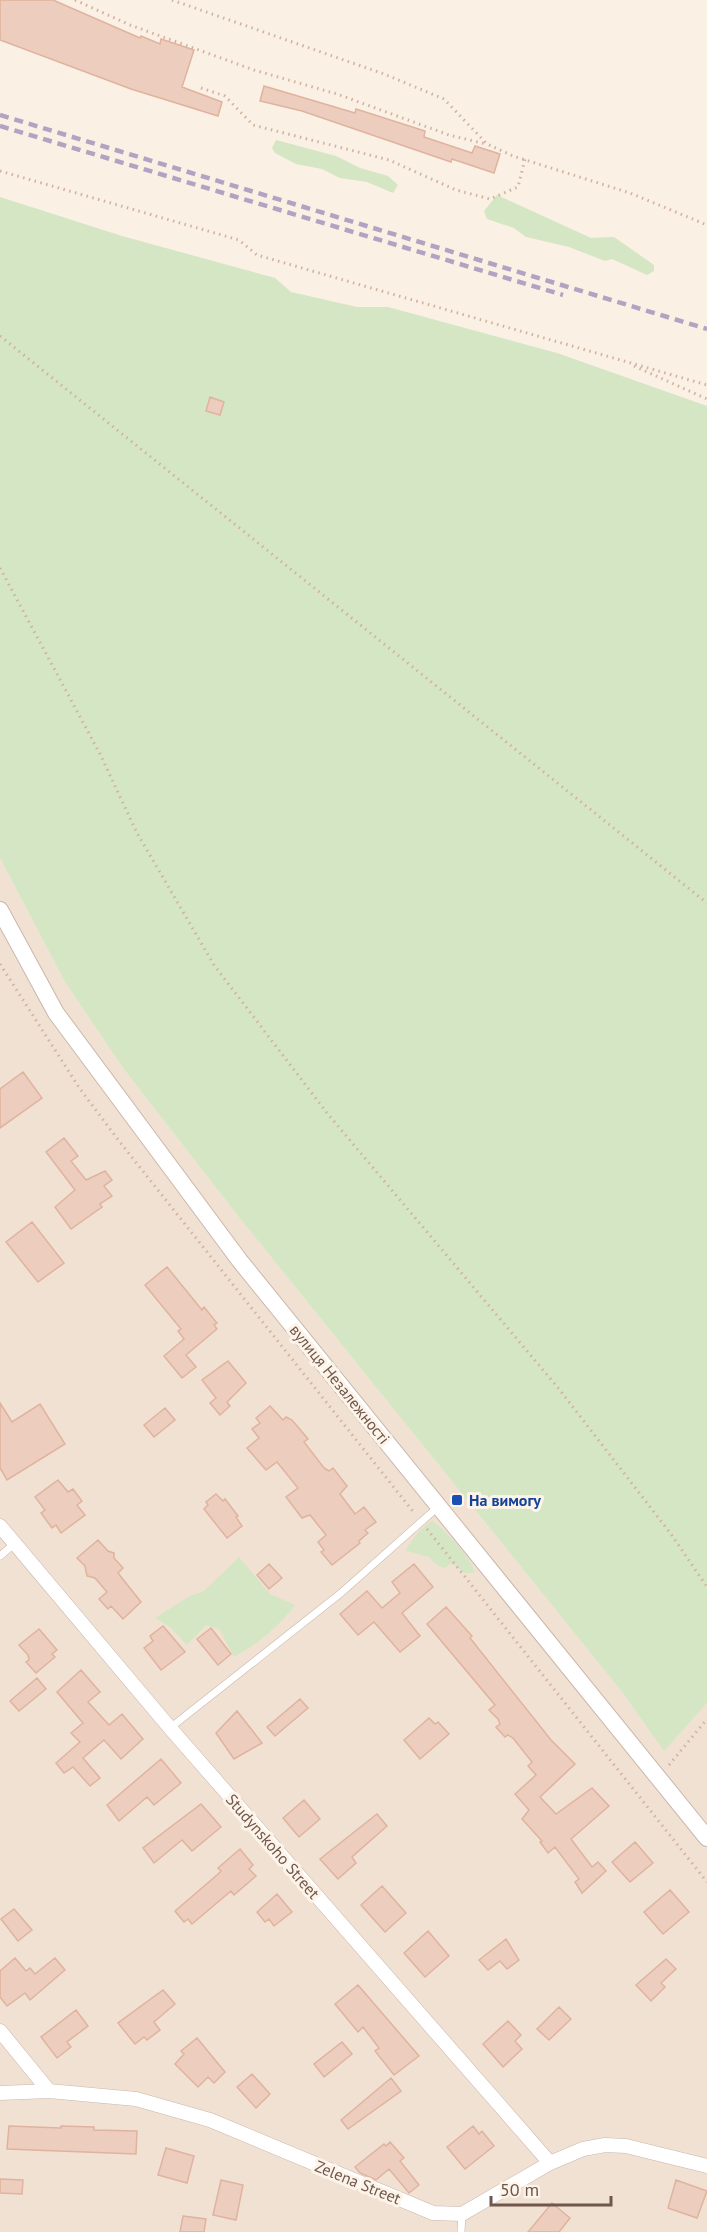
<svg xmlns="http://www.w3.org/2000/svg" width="707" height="2232" font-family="'PT Sans',sans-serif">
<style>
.residential{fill:#f1e1d2}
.green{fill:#d4e6c3}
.building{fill:#edcdbd;stroke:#dfb39f;stroke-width:1.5}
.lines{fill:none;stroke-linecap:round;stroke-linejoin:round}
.service-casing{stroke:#cab7ab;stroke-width:8}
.minor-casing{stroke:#cab7ab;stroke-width:15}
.tertiary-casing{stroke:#cab7ab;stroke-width:18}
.path{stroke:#d2b1a1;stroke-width:3;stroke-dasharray:1.5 4.5;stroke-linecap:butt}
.service{stroke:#fff;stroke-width:7}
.minor{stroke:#fff;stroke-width:14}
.tertiary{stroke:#fff;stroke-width:16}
.rail{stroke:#b2a3c2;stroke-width:4.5;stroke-dasharray:9 6;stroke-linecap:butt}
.transit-dot{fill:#1a4fb4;stroke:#fdf4e9;stroke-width:2}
.labels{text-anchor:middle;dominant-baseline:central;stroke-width:6;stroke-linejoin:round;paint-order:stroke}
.street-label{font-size:16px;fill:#70564b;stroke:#fdf4e9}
.transit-label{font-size:16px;font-weight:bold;fill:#164399;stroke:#fdf4e9;text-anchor:start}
</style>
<rect width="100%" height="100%" fill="#faf0e3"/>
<!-- residential -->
<path class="residential" d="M0,858L65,982L123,1068L238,1216L622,1692L664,1750L707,1703V2232H0Z"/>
<!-- green -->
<path class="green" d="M276,140L336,156L360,168L388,176L398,185L393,193L367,182L340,178L322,169L296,164L275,153L272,148Z
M497,195L591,238L614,237L654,265V271L647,275L612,259L605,261L569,247L526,237L514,228L487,219L484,211Z
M0,197L122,236L275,278L291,292L357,307H388L557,353L707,406V1703L664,1751L622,1692L238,1216L123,1068L65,982L0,858Z
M432,1521C442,1526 475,1562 474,1573H465L451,1563L445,1568L438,1566L429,1557L406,1551C407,1545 425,1523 432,1521Z
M239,1557L270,1594L295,1605C278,1627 259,1643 234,1657L219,1629L206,1625L187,1645L170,1627L155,1618L190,1596L204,1591Z"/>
<!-- building -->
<path class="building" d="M0,0H53L140,38L141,36L160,44L161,39L194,50L182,87L222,102L218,116L131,89L0,40Z
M264,86L355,113L356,109L425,131L424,137L472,153L475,146L500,154L494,173L452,159L451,162L302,111L260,101Z
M210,397L224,402L220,415L206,411Z
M23,1072L42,1098L0,1128V1089Z
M64,1138L78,1156L71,1161L86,1180L105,1171L112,1180L104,1186L112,1196L100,1204L102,1207L71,1229L55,1207L75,1190L46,1152Z
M32,1222L64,1263L38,1282L6,1242Z
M167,1267L202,1310L204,1307L217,1323L214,1325L217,1329L186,1355L196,1367L182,1378L164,1356L184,1339L178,1331L181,1329L145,1285Z
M228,1361L246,1383L227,1402L230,1406L220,1415L210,1403L216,1398L202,1380Z
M0,1403L12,1422L40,1404L65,1444L7,1480L0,1468Z
M270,1406L283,1420L286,1417L292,1420L308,1439L304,1442L324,1468L329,1471L333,1468L347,1486L340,1494L355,1514L364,1507L376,1522L365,1530L368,1533L359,1541L360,1543L332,1565L321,1552L324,1550L318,1542L326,1535L310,1515L302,1518L286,1497L298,1488L277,1462L266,1470L247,1448L259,1438L252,1429L260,1423L256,1418Z
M165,1408L175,1420L154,1437L144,1425Z
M58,1480L68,1492L73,1489L82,1501L77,1505L85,1515L61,1533L56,1525L52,1528L41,1513L45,1510L35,1497Z
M216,1494L223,1501L225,1499L238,1516L236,1517L242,1526L227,1538L204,1509L208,1505L206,1502Z
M98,1540L108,1551L114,1553V1558L123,1568L118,1573L141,1602L123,1619L111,1606L108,1609L99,1599L107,1592L95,1578L87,1576L85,1566L77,1558Z
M269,1564L282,1578L269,1589L257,1575Z
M414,1564L433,1587L402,1613L420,1636L400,1652L374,1622L358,1635L340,1614L367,1591L382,1608L400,1593L392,1582Z
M446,1607L472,1636L470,1638L551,1740L575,1764L540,1797L556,1814L592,1788L609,1806L571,1839L592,1867L598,1862L606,1871L582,1893L575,1882L579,1879L555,1847L548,1853L540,1842L542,1841L522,1819L529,1810L515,1794L536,1775L528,1766L532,1762L513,1738L508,1735L505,1737L496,1727L500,1724L498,1719L489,1710L495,1705L427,1624Z
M163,1626L185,1652L161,1670L144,1648L153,1641L150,1636Z
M211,1628L231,1654L218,1665L197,1639Z
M39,1629L57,1650L52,1654L55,1657L36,1673L26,1662L29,1660L28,1655L19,1645Z
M81,1670L100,1692L88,1702L109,1725L122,1714L143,1739L121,1759L104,1740L83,1758L100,1778L90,1786L73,1767L64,1773L56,1763L80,1742L71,1733L83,1723L57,1692Z
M37,1678L46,1689L19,1711L10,1701Z
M300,1699L308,1708L275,1736L267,1727Z
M237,1711L262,1743L234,1759L216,1733Z
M429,1718L435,1724L438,1722L449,1734L420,1759L404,1740Z
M161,1759L181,1783L154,1805L147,1797L119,1821L107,1805Z
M304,1800L320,1819L299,1837L283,1818Z
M201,1804L221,1827L192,1851L182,1840L154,1863L143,1848Z
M377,1814L387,1826L352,1857L356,1863L338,1879L320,1859Z
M635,1842L653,1863L630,1882L612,1862Z
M240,1849L253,1865L249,1869L256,1876L234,1895L231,1891L192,1924L188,1919L184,1922L175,1911L217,1875L221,1871L218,1868Z
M382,1886L406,1913L385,1932L361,1905Z
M670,1890L689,1912L663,1934L644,1912Z
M277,1894L292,1912L274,1926L269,1919L265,1922L257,1912Z
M14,1909L32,1930L18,1941L1,1919Z
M428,1931L449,1956L425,1977L404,1953Z
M506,1939L519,1960L507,1969L500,1961L488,1970L479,1960Z
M15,1958L26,1971L30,1968L35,1974L55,1958L65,1970L30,2000L25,1993L7,2006L0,1997V1971Z
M666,1959L676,1969L661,1983L665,1987L651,2001L636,1985Z
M358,1985L419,2056L394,2075L375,2051L379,2048L363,2027L358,2032L335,2004Z
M163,1990L175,2004L154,2022L160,2030L147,2040L144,2037L135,2044L118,2023Z
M559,2007L571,2019L549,2040L537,2029Z
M76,2010L88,2026L67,2042L71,2047L57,2058L41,2037Z
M508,2021L521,2035L515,2041L522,2049L503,2067L483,2044Z
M197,2038L225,2072L214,2083L208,2077L198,2087L175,2064L184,2054L181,2051Z
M342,2042L352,2054L324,2077L314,2064Z
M252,2074L270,2094L256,2108L237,2087Z
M391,2078L401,2091L348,2129L341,2120Z
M9,2126L61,2128V2126L94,2127V2130L137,2131L136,2154L7,2149Z
M473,2126L479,2134L482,2131L494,2146L465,2169L447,2147Z
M390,2142L404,2158L400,2161L419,2185L409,2193L389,2169L376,2180L360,2173L355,2167L384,2144L386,2146Z
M166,2148L194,2156L187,2183L158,2175Z
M0,2179L23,2180L22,2194L0,2193Z
M221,2180L243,2185L236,2220L213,2215Z
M676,2180L707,2191L697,2218L668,2208Z
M552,2203L570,2218L559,2232H528Z
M183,2216L206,2219L204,2232H180Z"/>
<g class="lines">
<!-- service casing -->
<g class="service-casing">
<path id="service" d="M0,1556L14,1544
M170,1728L341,1593L439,1506
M461,2232L462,2214"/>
</g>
<!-- minor casing -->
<g class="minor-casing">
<path id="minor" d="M0,1526L170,1728L550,2163
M0,2031L49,2091
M0,2093L49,2091L136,2099L210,2120L433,2213L462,2214L550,2163L583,2149L605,2145L626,2146L707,2166"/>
</g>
<!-- tertiary casing -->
<g class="tertiary-casing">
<path id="tertiary" d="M0,910L56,1013L240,1261L707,1838"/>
</g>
<!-- path -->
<path class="path" d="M75,0L130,25L254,70L337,94L449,135L486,144
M172,0L384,74L444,99L487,144L513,156L630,193L707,225
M201,88L225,96L253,125L389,160L456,190L490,199L518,187L525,159
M0,171L239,240L257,255L707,385
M0,336L707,903
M634,366L707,399
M0,568L100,754L137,833L214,965L327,1113L559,1389L671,1534L707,1587
M0,964L80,1089L119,1141L415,1514
M427,1529L707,1882
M669,1765L707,1719"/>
<!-- service -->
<use href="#service" class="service"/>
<!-- minor -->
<use href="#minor" class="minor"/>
<!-- tertiary -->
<use href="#tertiary" class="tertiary"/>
<!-- rail -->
<path class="rail" d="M0,115L707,329
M0,126L563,295"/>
</g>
<!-- markers -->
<rect class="transit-dot" x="451" y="1494" width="12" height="12" rx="3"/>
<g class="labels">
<!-- street labels -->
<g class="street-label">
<text transform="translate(340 1384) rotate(51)">вулиця Незалежності</text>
<text transform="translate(273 1846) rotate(49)">Studynskoho Street</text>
<text transform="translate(358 2182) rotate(22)">Zelena Street</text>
</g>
<!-- transit labels -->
<g class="transit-label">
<text x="469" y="1500">На вимогу</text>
</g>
</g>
<!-- scale -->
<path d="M491 2196v9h120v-9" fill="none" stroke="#70564b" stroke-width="3"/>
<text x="500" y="2196" font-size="18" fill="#70564b" stroke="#fdf4e9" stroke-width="4.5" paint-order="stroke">50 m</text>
</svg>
